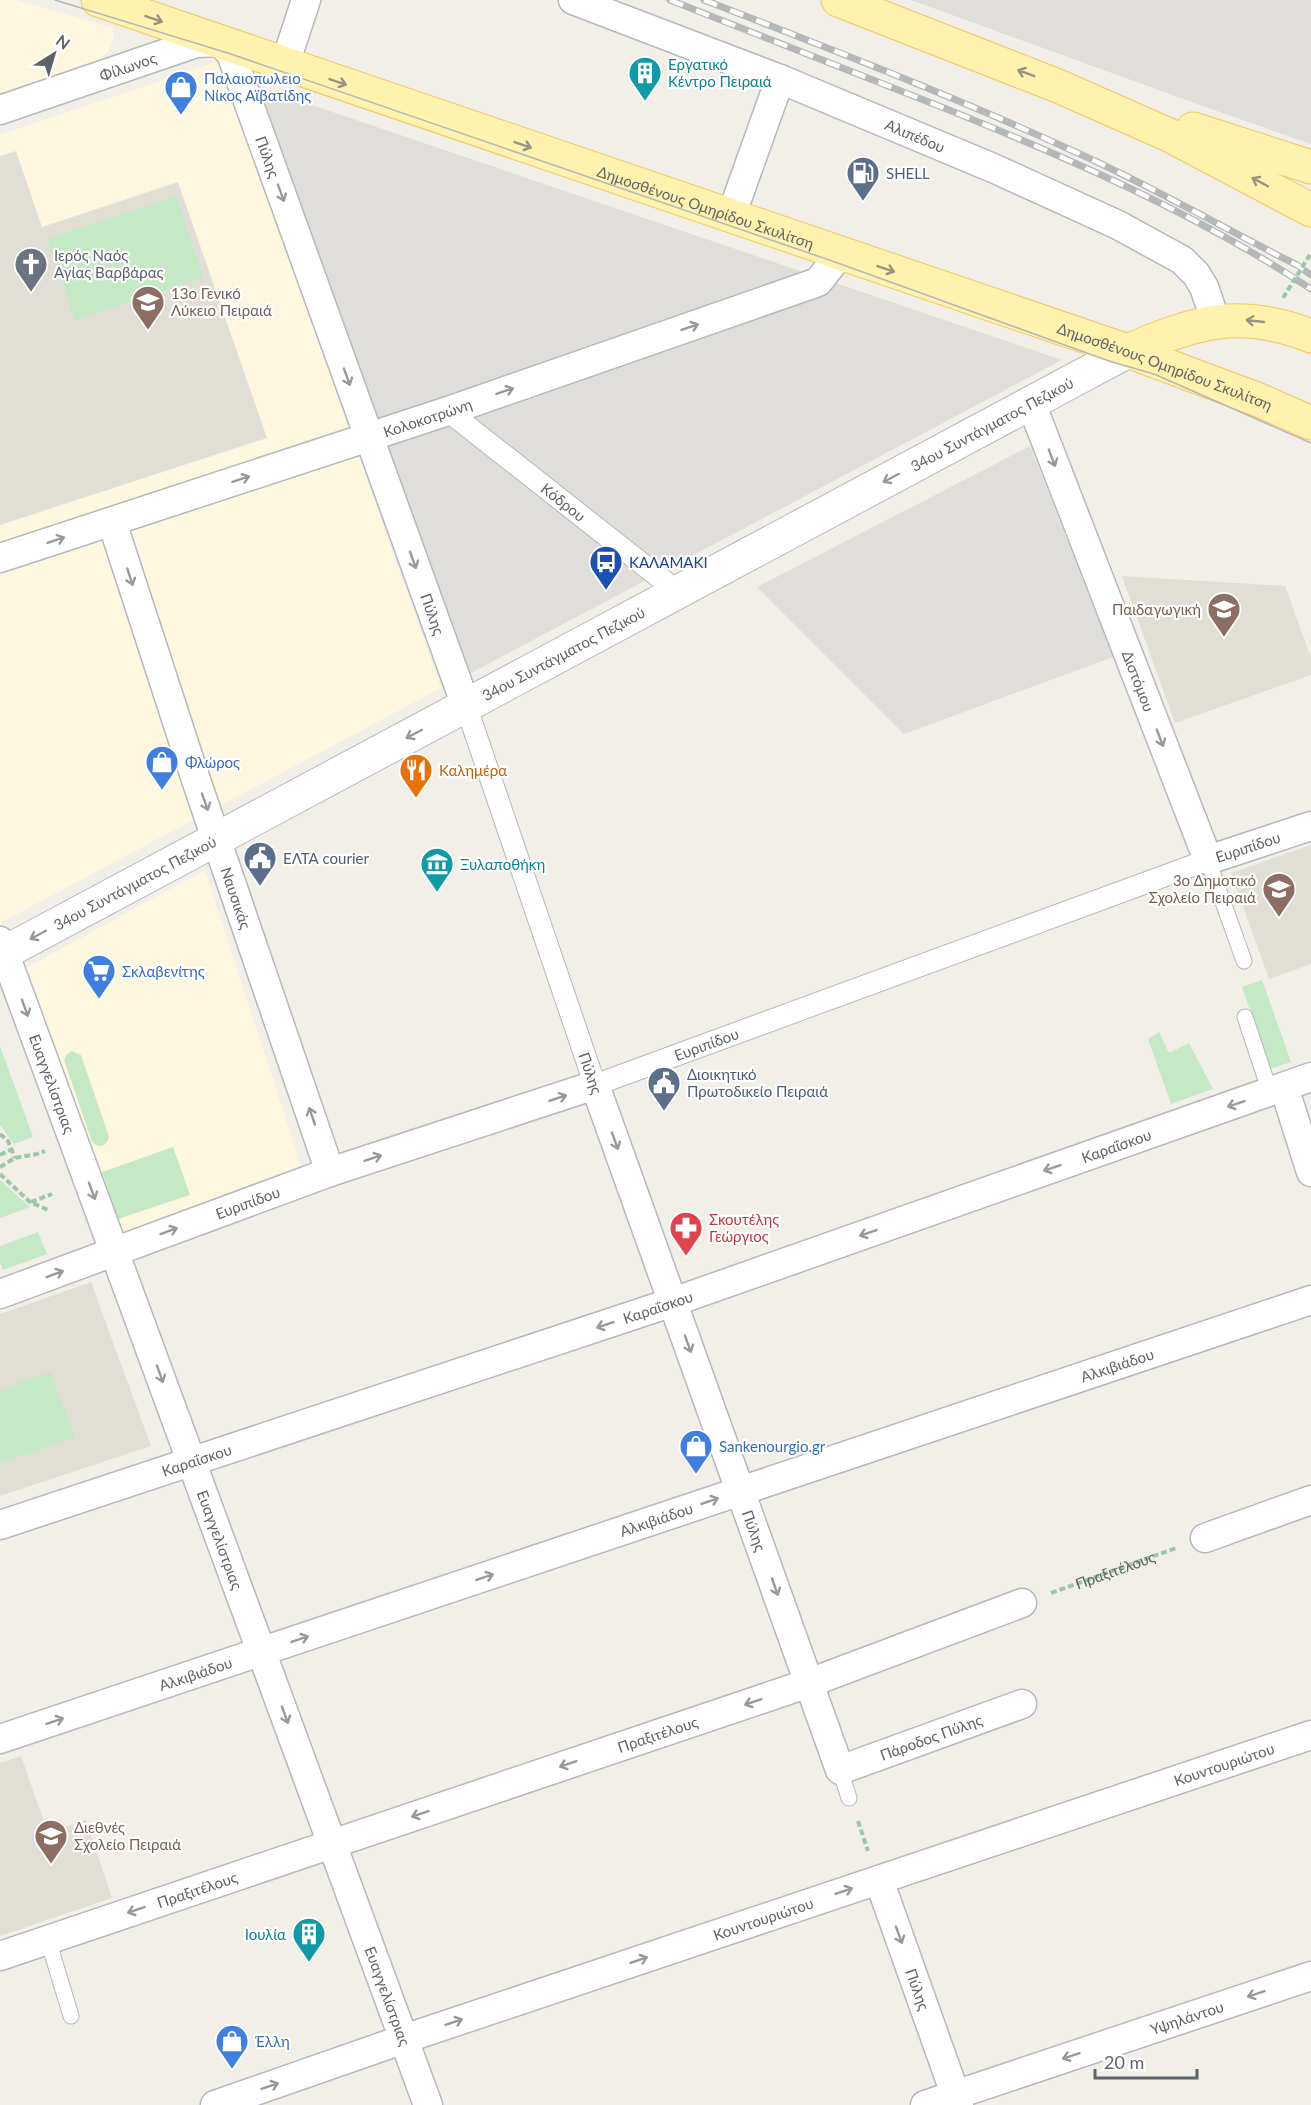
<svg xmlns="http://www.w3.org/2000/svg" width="1311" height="2105" font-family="Lato,sans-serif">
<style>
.commercial{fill:#fef7e0}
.industrial{fill:#e0deda}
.education{fill:#e1ded6}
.green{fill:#c5e8c5}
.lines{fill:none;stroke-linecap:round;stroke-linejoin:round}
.service-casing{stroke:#b5b8bc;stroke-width:17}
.pedestrian-casing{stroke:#b5b8bc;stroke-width:23}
.minor-casing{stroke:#b5b8bc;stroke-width:31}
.secondary-casing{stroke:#b6babf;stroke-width:35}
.primary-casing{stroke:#f2c960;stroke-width:35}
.path{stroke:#9cc7a9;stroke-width:4;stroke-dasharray:6 3;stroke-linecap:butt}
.service{stroke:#fff;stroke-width:15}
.pedestrian{stroke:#fff;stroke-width:21}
.minor{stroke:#fff;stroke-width:28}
.secondary{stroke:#fff;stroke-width:33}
.primary{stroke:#fff2af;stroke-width:33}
.tram{stroke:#b6b7b8;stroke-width:1.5}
.rail-casing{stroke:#b6b7b8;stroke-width:7}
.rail{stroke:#fff;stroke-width:4.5;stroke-dasharray:14;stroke-linecap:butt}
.path-bridge{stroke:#9cc7a9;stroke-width:4;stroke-dasharray:6 3;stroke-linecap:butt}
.oneway{stroke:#979581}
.oneway2{stroke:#979a9d}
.labels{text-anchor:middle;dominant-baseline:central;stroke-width:4.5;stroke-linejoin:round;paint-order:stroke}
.culture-label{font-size:15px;fill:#0d838f;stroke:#fff;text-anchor:start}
.street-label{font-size:15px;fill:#5f6368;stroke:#fff}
.shop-label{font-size:15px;fill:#366cbe;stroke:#fff;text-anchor:start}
.service-label{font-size:15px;fill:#4e5e75;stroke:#fff;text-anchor:start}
.worship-label{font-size:15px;fill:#5b616d;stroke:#fff;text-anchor:start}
.education-label{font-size:15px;fill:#785e54;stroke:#fff;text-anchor:start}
.transit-label{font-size:15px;fill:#164399;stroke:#fff;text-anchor:start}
.food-label{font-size:15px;fill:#c56008;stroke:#fff;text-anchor:start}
.health-label{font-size:15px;fill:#be3a42;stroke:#fff;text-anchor:start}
</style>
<rect width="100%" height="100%" fill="#f1efe8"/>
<!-- commercial -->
<path class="commercial" d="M0,0H16L113,28L114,37L109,50L99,61L0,99Z
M219,61L441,688L0,923V135Z
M205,870L305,1179L117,1244L17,973Z"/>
<!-- industrial -->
<path class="industrial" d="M911,0H1311V144L1211,109Z
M256,86L1062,360L467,675Z
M1030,446L1113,657L904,734L757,587Z"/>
<!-- education -->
<path class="education" d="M16,151L42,227L178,182L267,438L0,525V156Z
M1122,576L1285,586L1311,658V675L1175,723Z
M1311,845V964L1269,979L1231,873Z
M91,1282L151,1446L0,1496V1314Z
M21,1756L48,1833L86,1820L112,1898L0,1936V1763Z"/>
<!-- green -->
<path class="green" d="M176,196L203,278L75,320L47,238Z
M1262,980L1291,1062L1270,1069L1242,987Z
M1159,1032L1169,1053L1189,1043L1213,1089L1171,1104L1148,1039Z
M0,1046L33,1137L14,1144L0,1125Z
M72,1051L81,1055L109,1137C107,1146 99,1149 92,1142L64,1060L67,1054Z
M173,1147L190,1195L118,1219L102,1172Z
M0,1180L30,1207L0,1218Z
M38,1232L47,1254L3,1270L0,1262V1246Z
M50,1372L75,1437L0,1464V1390Z"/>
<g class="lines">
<!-- service casing -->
<g class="service-casing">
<path id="service" d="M1208,860L1244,961
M1245,1017L1270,1092
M840,1770L849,1798
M48,1940L71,2016"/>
</g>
<!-- pedestrian casing -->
<g class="pedestrian-casing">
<g id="pedestrian">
<path id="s2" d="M448,411L678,592"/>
<path id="s3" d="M466,706L595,1085L1208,860"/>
</g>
</g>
<!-- minor casing -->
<g class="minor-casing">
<g id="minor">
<path id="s4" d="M573,0L780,79L993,168L1118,225L1182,260L1196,274L1204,287L1216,322"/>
<path d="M285,64L306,0"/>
<path id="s5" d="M0,110L196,43L221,42L231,54L466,706"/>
<path d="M731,216L780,79"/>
<path id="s6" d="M1031,403L1208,860L1311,826"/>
<path id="s7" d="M112,522L196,780L330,1172"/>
<path id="s8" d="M0,558L448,411L818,282L841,253"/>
<path id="s9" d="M0,941L428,2105"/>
<path d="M1284,1087L1311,1172"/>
<path id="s10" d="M0,1294L330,1172L595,1085L840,1770L1022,1704"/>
<path id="s11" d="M0,1525L673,1302L1311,1077"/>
<path d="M1205,1538L1311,1500"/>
<path id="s12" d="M0,1739L1311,1300"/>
<path id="s13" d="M879,1880L959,2105"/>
<path id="s14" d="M0,1956L809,1683L1022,1603"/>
<path id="s15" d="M215,2105L404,2039L1311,1735"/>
<path id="s16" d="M925,2105L1311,1976"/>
</g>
</g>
<!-- secondary casing -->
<g class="secondary-casing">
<g id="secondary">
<path id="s17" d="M0,955L1128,351"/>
</g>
</g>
<!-- primary casing -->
<g class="primary-casing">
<g id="primary">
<path id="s18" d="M98,0L1128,351L1259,400L1311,423"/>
<path d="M838,0L1058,86L1169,135L1311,210"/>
<path d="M1193,129L1311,167"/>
<path d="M1128,351C1193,322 1241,308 1311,336"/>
</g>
</g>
<!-- path -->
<g class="path">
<path d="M0,1134L8,1141L15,1158"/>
<path d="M0,1155L12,1149"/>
<path d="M0,1167L15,1158L37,1154L45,1151"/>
<path d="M0,1174L30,1202L48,1210"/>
<path d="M31,1202L52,1194"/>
<path id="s1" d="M1051,1593L1176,1548"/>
<path d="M858,1821L868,1851"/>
</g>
<!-- service -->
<use href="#service" class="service"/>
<!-- pedestrian -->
<use href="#pedestrian" class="pedestrian"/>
<!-- minor -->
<use href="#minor" class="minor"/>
<!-- secondary -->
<use href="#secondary" class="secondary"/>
<!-- primary -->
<use href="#primary" class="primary"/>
<!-- tram -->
<path class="tram" d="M55,0L231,54L835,262L1109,361L1154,374L1311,443"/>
<!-- rail casing -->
<g class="rail-casing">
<path id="rail" d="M670,0C763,37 856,73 949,110C1073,160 1199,215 1311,289
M704,0C831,49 958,98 1082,155C1155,188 1225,229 1297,265L1311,275"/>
</g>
<!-- rail -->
<use href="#rail" class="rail"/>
<!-- path-bridge -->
<path class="path-bridge" d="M1283,298L1311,253"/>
</g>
<!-- one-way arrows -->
<defs><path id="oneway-shaft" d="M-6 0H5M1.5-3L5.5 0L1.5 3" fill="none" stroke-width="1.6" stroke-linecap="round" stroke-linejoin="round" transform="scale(1.5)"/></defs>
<g class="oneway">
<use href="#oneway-shaft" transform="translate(154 19) rotate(19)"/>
<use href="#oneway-shaft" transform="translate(1026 73) rotate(-159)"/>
<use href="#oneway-shaft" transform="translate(338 82) rotate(19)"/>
<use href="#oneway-shaft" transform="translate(523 145) rotate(19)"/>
<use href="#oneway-shaft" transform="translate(1260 182) rotate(-152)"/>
<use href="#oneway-shaft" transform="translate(886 269) rotate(19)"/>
<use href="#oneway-shaft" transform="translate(1255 321) rotate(-174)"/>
</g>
<g class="oneway2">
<use href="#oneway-shaft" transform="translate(281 193) rotate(70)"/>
<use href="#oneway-shaft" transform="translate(690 327) rotate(-19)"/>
<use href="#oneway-shaft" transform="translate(347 377) rotate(70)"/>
<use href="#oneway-shaft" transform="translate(505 391) rotate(-19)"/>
<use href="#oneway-shaft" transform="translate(1052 458) rotate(69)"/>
<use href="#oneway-shaft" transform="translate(891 478) rotate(152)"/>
<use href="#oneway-shaft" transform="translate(241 479) rotate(-18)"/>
<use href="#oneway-shaft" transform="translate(56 540) rotate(-18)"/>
<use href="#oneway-shaft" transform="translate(413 560) rotate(70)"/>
<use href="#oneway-shaft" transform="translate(130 577) rotate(72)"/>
<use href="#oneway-shaft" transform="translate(414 734) rotate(152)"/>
<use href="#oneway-shaft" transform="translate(1160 738) rotate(69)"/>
<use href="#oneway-shaft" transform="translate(205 802) rotate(70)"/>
<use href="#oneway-shaft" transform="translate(38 935) rotate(152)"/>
<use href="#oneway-shaft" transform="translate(25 1008) rotate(70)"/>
<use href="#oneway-shaft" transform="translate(558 1098) rotate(-18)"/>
<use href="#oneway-shaft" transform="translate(1236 1104) rotate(161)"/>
<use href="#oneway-shaft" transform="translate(312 1116) rotate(-109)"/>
<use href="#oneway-shaft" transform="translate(615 1141) rotate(70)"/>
<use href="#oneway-shaft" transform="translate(373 1158) rotate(-18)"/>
<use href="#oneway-shaft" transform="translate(1052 1168) rotate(161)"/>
<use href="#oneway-shaft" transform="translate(92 1191) rotate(70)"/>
<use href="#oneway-shaft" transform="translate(169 1231) rotate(-20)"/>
<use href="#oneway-shaft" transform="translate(868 1233) rotate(161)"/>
<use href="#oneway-shaft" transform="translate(55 1274) rotate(-20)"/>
<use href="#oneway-shaft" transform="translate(605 1325) rotate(161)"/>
<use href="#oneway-shaft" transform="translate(688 1344) rotate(70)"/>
<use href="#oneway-shaft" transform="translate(160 1374) rotate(70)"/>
<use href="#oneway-shaft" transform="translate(710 1501) rotate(-19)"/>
<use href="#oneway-shaft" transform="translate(485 1577) rotate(-19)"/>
<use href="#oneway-shaft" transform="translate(775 1587) rotate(71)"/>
<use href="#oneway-shaft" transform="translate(300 1639) rotate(-19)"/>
<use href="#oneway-shaft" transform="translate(753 1702) rotate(161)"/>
<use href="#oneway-shaft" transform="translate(285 1715) rotate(70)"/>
<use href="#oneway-shaft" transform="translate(55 1721) rotate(-19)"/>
<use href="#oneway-shaft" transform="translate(568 1764) rotate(161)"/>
<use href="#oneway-shaft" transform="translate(420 1814) rotate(161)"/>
<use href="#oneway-shaft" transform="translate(844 1891) rotate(-19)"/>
<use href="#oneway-shaft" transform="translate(136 1910) rotate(161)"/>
<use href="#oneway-shaft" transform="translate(899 1935) rotate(70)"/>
<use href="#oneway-shaft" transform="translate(639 1960) rotate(-19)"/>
<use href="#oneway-shaft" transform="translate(1256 1994) rotate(162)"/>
<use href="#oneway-shaft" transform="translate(454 2022) rotate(-19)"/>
<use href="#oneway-shaft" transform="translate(1071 2056) rotate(162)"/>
<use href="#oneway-shaft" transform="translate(270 2086) rotate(-19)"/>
</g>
<!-- icons -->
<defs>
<g id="building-pin" transform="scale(1.725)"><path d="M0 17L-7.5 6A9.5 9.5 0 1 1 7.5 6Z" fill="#0f9aa8" stroke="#fff"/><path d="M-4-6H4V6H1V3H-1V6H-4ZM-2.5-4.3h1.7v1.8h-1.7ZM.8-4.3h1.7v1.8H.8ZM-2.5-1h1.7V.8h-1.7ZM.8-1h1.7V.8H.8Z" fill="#fff"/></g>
<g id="shop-pin" transform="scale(1.725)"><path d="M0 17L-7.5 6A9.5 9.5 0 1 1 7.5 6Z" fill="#3f7fe0" stroke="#fff"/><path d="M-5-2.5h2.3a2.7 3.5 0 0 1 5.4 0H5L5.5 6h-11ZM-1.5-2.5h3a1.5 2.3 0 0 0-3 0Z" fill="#fff"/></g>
<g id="fuel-pin" transform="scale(1.725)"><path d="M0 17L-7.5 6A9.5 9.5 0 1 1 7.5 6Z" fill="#5c6f8a" stroke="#fff"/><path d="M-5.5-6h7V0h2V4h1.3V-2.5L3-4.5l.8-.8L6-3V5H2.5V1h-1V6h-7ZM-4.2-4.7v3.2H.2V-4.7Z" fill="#fff"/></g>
<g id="church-pin" transform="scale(1.725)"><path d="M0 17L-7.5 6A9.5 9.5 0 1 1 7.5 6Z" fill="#6b7280" stroke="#fff"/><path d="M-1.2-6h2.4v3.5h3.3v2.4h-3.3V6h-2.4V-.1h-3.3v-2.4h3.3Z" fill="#fff"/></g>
<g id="school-pin" transform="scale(1.725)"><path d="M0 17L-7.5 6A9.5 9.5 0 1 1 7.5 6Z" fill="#8d6e63" stroke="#fff"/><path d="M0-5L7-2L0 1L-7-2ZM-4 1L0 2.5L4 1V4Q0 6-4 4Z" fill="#fff"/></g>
<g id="bus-pin" transform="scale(1.725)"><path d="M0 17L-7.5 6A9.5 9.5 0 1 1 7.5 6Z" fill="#1a4fb4" stroke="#fff"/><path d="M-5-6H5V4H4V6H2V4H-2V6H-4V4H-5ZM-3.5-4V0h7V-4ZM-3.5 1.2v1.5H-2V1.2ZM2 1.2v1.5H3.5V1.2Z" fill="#fff"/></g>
<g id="restaurant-pin" transform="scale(1.725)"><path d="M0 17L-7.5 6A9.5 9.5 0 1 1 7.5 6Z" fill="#e8710a" stroke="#fff"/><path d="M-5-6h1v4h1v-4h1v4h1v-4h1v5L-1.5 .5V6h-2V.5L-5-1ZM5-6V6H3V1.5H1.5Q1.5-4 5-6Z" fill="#fff"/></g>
<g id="civic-pin" transform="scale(1.725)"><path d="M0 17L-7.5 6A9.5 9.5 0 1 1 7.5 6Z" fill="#5c6f8a" stroke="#fff"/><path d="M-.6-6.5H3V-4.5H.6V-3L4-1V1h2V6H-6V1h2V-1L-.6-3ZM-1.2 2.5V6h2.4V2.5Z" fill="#fff"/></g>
<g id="museum-pin" transform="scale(1.725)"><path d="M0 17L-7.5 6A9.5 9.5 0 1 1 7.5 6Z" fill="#0f9aa8" stroke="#fff"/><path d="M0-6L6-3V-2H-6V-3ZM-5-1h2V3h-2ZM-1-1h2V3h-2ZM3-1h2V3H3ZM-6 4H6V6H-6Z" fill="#fff"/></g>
<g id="supermarket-pin" transform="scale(1.725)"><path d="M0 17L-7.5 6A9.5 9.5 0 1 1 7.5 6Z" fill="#3f7fe0" stroke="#fff"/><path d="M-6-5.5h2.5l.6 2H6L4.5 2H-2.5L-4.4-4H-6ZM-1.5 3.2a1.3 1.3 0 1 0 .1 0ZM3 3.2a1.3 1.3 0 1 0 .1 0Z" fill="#fff"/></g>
<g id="pharmacy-pin" transform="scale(1.725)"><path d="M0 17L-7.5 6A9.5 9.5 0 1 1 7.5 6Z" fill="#e0444e" stroke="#fff"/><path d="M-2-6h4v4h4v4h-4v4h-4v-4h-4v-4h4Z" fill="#fff"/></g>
</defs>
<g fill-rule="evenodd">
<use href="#building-pin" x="645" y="73"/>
<use href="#shop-pin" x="181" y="87"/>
<use href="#fuel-pin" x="863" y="173"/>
<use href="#church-pin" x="31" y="264"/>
<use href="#school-pin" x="148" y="302"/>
<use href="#bus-pin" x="606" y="562"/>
<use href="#school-pin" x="1224" y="609"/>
<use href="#shop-pin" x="162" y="762"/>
<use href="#restaurant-pin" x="416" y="770"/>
<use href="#civic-pin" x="260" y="858"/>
<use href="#museum-pin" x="437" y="864"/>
<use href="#school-pin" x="1279" y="889"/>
<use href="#supermarket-pin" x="99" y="971"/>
<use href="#civic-pin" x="664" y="1083"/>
<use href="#pharmacy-pin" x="686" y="1228"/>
<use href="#shop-pin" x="696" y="1446"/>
<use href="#school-pin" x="51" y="1836"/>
<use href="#building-pin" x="309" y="1934"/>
<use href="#shop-pin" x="232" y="2041"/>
</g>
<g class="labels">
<!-- culture labels -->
<g class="culture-label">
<text x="668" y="64">Εργατικό<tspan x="668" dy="17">Κέντρο Πειραιά</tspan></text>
<text x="460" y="864">Ξυλαποθήκη</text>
<text x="286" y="1934" text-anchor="end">Ιουλία</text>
</g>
<!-- street labels -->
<g class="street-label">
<text stroke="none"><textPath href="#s5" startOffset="135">Φίλωνος</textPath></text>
<text stroke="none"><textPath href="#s4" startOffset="368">Αλιπέδου</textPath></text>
<text stroke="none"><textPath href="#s5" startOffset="357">Πύλης</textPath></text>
<text stroke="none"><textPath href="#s18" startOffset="642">Δημοσθένους Ομηρίδου Σκυλίτση</textPath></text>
<text stroke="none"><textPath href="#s18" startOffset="1128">Δημοσθένους Ομηρίδου Σκυλίτση</textPath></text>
<text stroke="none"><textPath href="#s8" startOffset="450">Κολοκοτρώνη</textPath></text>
<text stroke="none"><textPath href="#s17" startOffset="1125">34ου Συντάγματος Πεζικού</textPath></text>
<text stroke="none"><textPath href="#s2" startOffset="147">Κόδρου</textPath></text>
<text stroke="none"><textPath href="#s5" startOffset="843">Πύλης</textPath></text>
<text stroke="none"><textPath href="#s17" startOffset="639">34ου Συντάγματος Πεζικού</textPath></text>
<text stroke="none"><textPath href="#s6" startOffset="298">Διστόμου</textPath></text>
<text stroke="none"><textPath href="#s6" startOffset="532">Ευριπίδου</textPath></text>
<text stroke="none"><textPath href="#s17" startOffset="153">34ου Συντάγματος Πεζικού</textPath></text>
<text stroke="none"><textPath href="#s7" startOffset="396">Ναυσικάς</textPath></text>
<text stroke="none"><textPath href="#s3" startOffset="519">Ευριπίδου</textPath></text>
<text transform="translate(591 1073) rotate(71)">Πύλης</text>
<text stroke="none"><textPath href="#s9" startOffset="152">Ευαγγελίστριας</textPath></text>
<text stroke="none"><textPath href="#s11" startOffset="1179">Καραΐσκου</textPath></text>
<text stroke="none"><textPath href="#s10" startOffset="264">Ευριπίδου</textPath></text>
<text stroke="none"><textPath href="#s11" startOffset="693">Καραΐσκου</textPath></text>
<text stroke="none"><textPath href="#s12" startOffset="1178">Αλκιβιάδου</textPath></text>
<text stroke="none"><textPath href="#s11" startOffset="207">Καραΐσκου</textPath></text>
<text stroke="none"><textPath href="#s12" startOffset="692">Αλκιβιάδου</textPath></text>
<text stroke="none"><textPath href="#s10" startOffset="1104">Πύλης</textPath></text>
<text stroke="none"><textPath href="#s9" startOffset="638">Ευαγγελίστριας</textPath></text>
<text stroke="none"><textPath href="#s1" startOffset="68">Πραξιτέλους</textPath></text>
<text stroke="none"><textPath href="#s12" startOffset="206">Αλκιβιάδου</textPath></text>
<text stroke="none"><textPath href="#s14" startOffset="694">Πραξιτέλους</textPath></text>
<text stroke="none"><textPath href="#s10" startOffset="1455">Πάροδος Πύλης</textPath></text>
<text stroke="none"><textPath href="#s15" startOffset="1065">Κουντουριώτου</textPath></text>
<text stroke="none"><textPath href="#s14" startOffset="208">Πραξιτέλους</textPath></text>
<text stroke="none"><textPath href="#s15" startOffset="579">Κουντουριώτου</textPath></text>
<text stroke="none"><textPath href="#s13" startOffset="116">Πύλης</textPath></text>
<text stroke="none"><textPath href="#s9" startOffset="1124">Ευαγγελίστριας</textPath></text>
<text stroke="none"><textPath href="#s16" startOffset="276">Υψηλάντου</textPath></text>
</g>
<!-- shop labels -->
<g class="shop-label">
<text x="204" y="78">Παλαιοπωλειο<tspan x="204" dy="17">Νίκος Αϊβατίδης</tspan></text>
<text x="185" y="762">Φλώρος</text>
<text x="122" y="971">Σκλαβενίτης</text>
<text x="719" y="1446">Sankenourgio.gr</text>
<text x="255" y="2041">Έλλη</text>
</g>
<!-- service labels -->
<g class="service-label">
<text x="886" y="173">SHELL</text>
<text x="283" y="858">ΕΛΤΑ courier</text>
<text x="687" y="1074">Διοικητικό<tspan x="687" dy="17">Πρωτοδικείο Πειραιά</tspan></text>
</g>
<!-- worship labels -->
<g class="worship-label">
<text x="54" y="255">Ιερός Ναός<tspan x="54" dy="17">Αγίας Βαρβάρας</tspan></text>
</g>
<!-- education labels -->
<g class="education-label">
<text x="171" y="293">13ο Γενικό<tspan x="171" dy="17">Λύκειο Πειραιά</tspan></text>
<text x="1201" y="609" text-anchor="end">Παιδαγωγική</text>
<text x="1256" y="880" text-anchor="end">3ο Δημοτικό<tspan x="1256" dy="17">Σχολείο Πειραιά</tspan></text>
<text x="74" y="1827">Διεθνές<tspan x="74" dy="17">Σχολείο Πειραιά</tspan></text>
</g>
<!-- transit labels -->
<g class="transit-label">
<text x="629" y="562">ΚΑΛΑΜΑΚΙ</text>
</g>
<!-- food labels -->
<g class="food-label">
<text x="439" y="770">Καλημέρα</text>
</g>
<!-- health labels -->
<g class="health-label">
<text x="709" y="1219">Σκουτέλης<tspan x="709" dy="17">Γεώργιος</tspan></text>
</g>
</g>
<!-- north arrow -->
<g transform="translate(54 54) rotate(37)" stroke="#ffffff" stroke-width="4.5" paint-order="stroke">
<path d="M0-4.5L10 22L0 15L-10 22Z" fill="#5f6368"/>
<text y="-9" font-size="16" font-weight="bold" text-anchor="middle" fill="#5f6368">N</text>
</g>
<!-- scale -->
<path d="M1095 2069v9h102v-9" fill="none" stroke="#5f6368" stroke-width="3"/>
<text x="1104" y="2069" font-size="18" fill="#5f6368" stroke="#ffffff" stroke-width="4.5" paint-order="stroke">20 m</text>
</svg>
